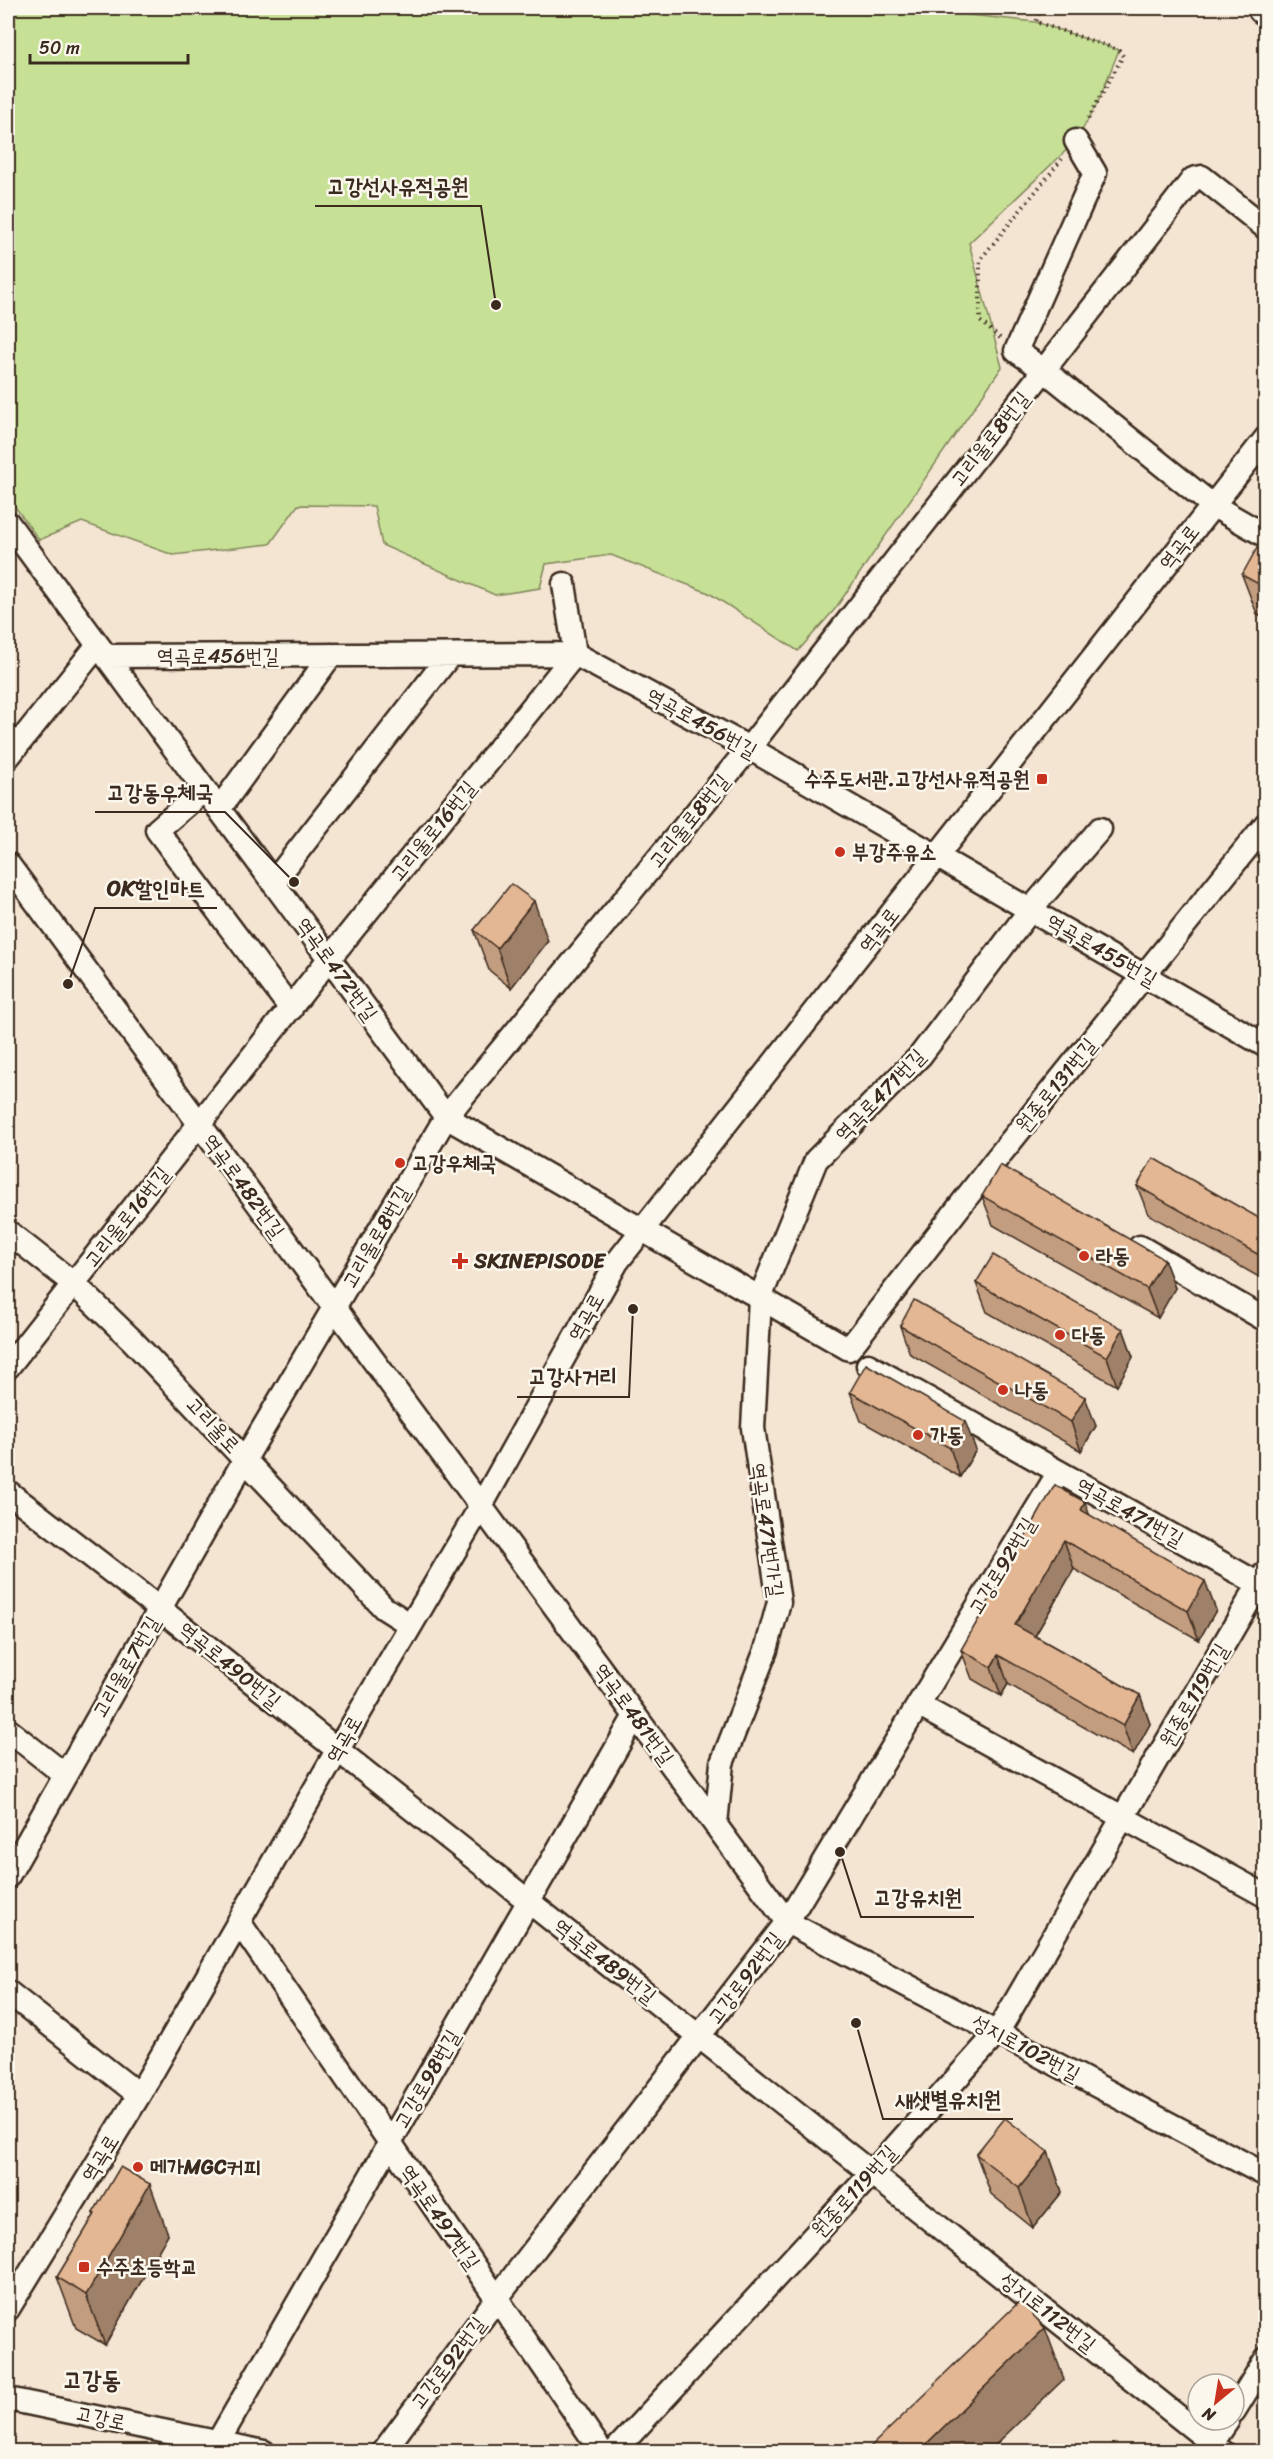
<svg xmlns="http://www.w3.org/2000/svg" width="1273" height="2459" font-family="Sriracha,'Poor Story',sans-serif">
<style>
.built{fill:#efd6bf}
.park{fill:#c6e096;stroke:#80855a;stroke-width:1.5}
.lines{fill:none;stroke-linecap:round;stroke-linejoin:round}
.minor-casing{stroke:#3b2a1e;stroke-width:27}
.highway-casing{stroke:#3b2a1e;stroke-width:36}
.path{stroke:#3b2a1e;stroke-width:4;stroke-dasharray:1.5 4.5;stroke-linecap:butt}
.minor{stroke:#fbf7ec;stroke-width:22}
.highway{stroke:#fbf7ec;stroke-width:32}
.wall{fill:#c39d7f;stroke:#3b2a1e;stroke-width:1.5}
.shaded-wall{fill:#9f8068;stroke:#3b2a1e;stroke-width:1.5}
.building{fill:#e3b794;stroke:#3b2a1e;stroke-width:1.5}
.poi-dot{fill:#c8321e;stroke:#fbf7ec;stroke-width:2}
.labels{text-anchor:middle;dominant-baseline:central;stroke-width:5;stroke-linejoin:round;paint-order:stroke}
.street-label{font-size:21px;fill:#3b2a1e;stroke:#fbf7ec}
.poi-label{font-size:21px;font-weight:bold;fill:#3b2a1e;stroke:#fbf7ec;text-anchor:start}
.quarter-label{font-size:24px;font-weight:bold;fill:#3b2a1e;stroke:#fbf7ec}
.leader{fill:none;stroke:#3b2a1e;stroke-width:2}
.callout-dot{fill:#3b2a1e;stroke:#fbf7ec;stroke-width:2}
.callout-label{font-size:22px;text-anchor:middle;font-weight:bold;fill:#3b2a1e;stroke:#fbf7ec;stroke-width:5;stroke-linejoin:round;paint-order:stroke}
</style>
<rect width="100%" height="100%" fill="#f4e4d2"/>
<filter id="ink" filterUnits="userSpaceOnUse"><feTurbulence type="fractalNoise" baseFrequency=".0167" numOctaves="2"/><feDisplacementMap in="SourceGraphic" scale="12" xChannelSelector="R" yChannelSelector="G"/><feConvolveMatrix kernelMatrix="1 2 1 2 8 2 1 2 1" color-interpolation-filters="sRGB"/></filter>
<g filter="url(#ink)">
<!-- built -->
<path class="built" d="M90,2443L126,2451H85Z"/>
<!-- park -->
<path class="park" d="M8,8H901L1036,22L1119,50L1098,102L1076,141L969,243L1002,367L835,609L798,651L709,593L611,555L546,564L540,588L495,595L382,545L374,506L298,505L270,544L173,555L82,522L39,540L8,497Z"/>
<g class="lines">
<!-- minor casing -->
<g class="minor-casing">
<path id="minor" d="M1076,141L1095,173L1016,351L1044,370L1212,505L1266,536
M8,523L446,1117L849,1349L994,1162L1266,824
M106,656L575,654L749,748L1266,1046
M8,757L98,645
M204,790L157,830L291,1009
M219,809L331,655
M8,864L787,1922L1266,2175
M273,883L450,655
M8,1232L74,1284L132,1340L384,1608L411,1625
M1140,1247L1266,1320
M868,1365L1266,1588
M8,1367L329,959L575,654L564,584
M8,1492L160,1609L1223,2452
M918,1705L1266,1896
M8,1730L65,1775
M716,1824L722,1763L766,1650L779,1602L753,1428L760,1298L816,1160L920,1056L1031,909L1100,829
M8,1876L245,1459L446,1117L749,748L1193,179L1202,177L1266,228
M239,1922L602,2452
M8,1992L139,2095
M8,2309L139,2095L337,1751L481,1506L617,1262L1266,438
M8,2399L264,2452
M1234,2411L1266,2359
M218,2442L635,1716
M383,2452L497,2298L787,1922L1059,1472
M614,2452L872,2173L997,2033L1266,1572
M1206,2452L1228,2420"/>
</g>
<!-- highway casing -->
<g class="highway-casing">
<path id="highway" d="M1264,8H1266"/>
</g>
<!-- path -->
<path class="path" d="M1041,8L1036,22L1119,50L1123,56L1086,123
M1000,338L980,321V260L1062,159"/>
<!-- minor -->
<use href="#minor" class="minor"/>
<!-- highway -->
<use href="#highway" class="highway"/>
</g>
<!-- wall -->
<path class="wall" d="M1266,553V619L1257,614L1242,575Z
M474,930L548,941L511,988L489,970Z
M1137,1186L1266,1222V1281L1148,1214Z
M982,1196L1164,1259L1175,1288L1158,1318L993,1225Z
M976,1283L1123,1329L1133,1357L1117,1386L987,1312Z
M900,1326L1096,1426L1081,1451L910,1354Z
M850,1392L976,1450L960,1477L861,1421Z
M1055,1485L1090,1515L1216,1610L1199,1640L1074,1569L1035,1636L1140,1695L1150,1724L1133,1755L1008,1684L1001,1696L972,1679L961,1650Z
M1048,2152L1062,2192L1033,2228L991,2194L976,2154Z
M93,2213L168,2234L105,2345L76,2328L57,2277L94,2216Z"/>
<!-- shaded-wall -->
<path class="shaded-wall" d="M534,901L548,941L511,988L497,948Z
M1164,1259L1175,1288L1158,1318L1147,1289Z
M1123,1329L1133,1357L1117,1386L1107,1357Z
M1085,1397L1096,1426L1081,1451L1071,1422Z
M965,1421L976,1450L960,1477L950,1448Z
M1085,1502L1095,1531L1081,1510Z
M1064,1540L1074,1569L1025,1653L1015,1625Z
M1205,1581L1216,1610L1199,1640L1188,1611Z
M998,1655L1008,1684L1001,1696L991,1667Z
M1140,1695L1150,1724L1133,1755L1123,1726Z
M1048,2152L1062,2192L1033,2228L1019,2188Z
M150,2184L168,2234L105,2345L86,2295Z
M1045,2328L1064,2379L989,2451H919Z"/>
<!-- building -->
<path class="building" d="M1257,548L1266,553V588L1242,575Z
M511,884L534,901L497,948L474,930Z
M1153,1158L1266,1222V1259L1137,1186Z
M1000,1165L1164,1259L1147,1289L982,1196Z
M993,1255L1123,1329L1107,1357L976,1283Z
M914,1300L1085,1397L1071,1422L900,1326Z
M866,1364L965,1421L950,1448L850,1392Z
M1055,1485L1085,1502L1081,1510L1205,1581L1188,1611L1064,1540L1015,1625L1140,1695L1123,1726L998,1655L991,1667L961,1650Z
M1005,2118L1048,2152L1019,2188L976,2154Z
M120,2167L150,2184L86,2295L57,2277L95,2214L93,2213Z
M1020,2301L1045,2328L919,2451H866L935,2385L934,2384Z"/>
</g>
<!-- markers -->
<g class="poi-dot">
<rect x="1036" y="773" width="12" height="12" rx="3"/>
<circle cx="840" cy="852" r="6"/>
<circle cx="400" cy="1163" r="6"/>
<circle cx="1084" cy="1256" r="6"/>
<path d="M457 1252h6v6h6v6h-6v6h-6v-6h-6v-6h6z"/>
<circle cx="1060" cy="1335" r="6"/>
<circle cx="1003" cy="1390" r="6"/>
<circle cx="918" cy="1435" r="6"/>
<circle cx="138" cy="2167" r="6"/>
<rect x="78" y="2261" width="12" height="12" rx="3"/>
</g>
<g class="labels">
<!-- street labels -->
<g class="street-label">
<text transform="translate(990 439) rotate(-52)">고리울로8번길</text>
<text transform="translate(1179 547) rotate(-52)">역곡로</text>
<text x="218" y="656">역곡로456번길</text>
<text transform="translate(702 723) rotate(29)">역곡로456번길</text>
<text transform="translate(689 821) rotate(-51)">고리울로8번길</text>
<text transform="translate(433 831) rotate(-51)">고리울로16번길</text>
<text transform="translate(879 930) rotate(-52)">역곡로</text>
<text transform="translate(1102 950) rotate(30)">역곡로455번길</text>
<text transform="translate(337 969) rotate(54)">역곡로472번길</text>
<text transform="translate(1056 1085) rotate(-51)">원종로131번길</text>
<text transform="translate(880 1095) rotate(-46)">역곡로471번길</text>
<text transform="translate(244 1186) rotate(54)">역곡로482번길</text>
<text transform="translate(127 1217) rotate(-51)">고리울로16번길</text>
<text transform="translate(376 1237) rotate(-60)">고리울로8번길</text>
<text transform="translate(586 1317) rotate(-61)">역곡로</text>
<text transform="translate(213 1425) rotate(47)">고리울로</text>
<text transform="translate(1130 1512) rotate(29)">역곡로471번길</text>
<text transform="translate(767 1530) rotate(82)">역곡로471번가길</text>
<text transform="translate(1002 1566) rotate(-59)">고강로92번길</text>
<text transform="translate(230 1665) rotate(39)">역곡로490번길</text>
<text transform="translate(126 1667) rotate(-60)">고리울로7번길</text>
<text transform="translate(1194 1695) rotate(-60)">원종로119번길</text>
<text transform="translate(634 1714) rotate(54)">역곡로481번길</text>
<text transform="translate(344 1739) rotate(-60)">역곡로</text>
<text transform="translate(605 1961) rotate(38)">역곡로489번길</text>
<text transform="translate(745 1978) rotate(-53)">고강로92번길</text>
<text transform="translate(1026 2048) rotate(28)">성지로102번길</text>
<text transform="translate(427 2079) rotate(-60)">고강로98번길</text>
<text transform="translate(100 2158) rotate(-58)">역곡로</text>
<text transform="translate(854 2191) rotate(-48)">원종로119번길</text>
<text transform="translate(440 2217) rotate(55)">역곡로497번길</text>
<text transform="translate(1048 2312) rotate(38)">성지로112번길</text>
<text transform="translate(448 2363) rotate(-53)">고강로92번길</text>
<text transform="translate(101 2418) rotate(12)">고강로</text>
</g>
<!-- poi labels -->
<g class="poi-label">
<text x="1030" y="779" text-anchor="end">수주도서관.고강선사유적공원</text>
<text x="852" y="852">부강주유소</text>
<text x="412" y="1163">고강우체국</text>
<text x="1096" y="1256">라동</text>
<text x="474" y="1261">SKINEPISODE</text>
<text x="1072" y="1335">다동</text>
<text x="1015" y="1390">나동</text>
<text x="930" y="1435">가동</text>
<text x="150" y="2167">메가MGC커피</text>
<text x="96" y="2267">수주초등학교</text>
</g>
<!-- quarter labels -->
<g class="quarter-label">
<text x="92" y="2380">고강동</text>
</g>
</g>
<!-- callouts -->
<path class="leader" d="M496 305L481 206H315M294 882L225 812H95M68 984L95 908H217M633 1309L629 1397H517M840 1852L861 1917H974M856 2023L883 2119H1013"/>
<g class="callout-dot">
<circle cx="496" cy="305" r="6"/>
<circle cx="294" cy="882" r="6"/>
<circle cx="68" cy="984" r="6"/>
<circle cx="633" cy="1309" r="6"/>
<circle cx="840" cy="1852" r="6"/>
<circle cx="856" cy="2023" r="6"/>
</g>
<g class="callout-label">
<text x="398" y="194">고강선사유적공원</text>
<text x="160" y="800">고강동우체국</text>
<text x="156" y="896">OK할인마트</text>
<text x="573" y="1384">고강사거리</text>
<text x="918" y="1905">고강유치원</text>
<text x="948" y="2107">새샛별유치원</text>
</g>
<!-- margin -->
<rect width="1273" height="2459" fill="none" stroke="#fbf7ec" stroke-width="30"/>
<rect x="15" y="15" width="1243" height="2429" fill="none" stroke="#3b2a1e" stroke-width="2" filter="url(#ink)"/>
<!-- north arrow -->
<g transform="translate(1216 2402) rotate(210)"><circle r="28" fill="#fbf7ec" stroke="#aea59a" stroke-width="1.5"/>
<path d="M0-4.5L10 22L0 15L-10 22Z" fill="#c8321e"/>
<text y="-9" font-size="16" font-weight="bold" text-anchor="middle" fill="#3b2a1e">N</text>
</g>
<!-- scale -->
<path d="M30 54v9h158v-9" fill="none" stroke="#3b2a1e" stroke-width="3"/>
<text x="39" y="54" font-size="18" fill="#3b2a1e" stroke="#fbf7ec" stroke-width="4.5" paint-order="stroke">50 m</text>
</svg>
